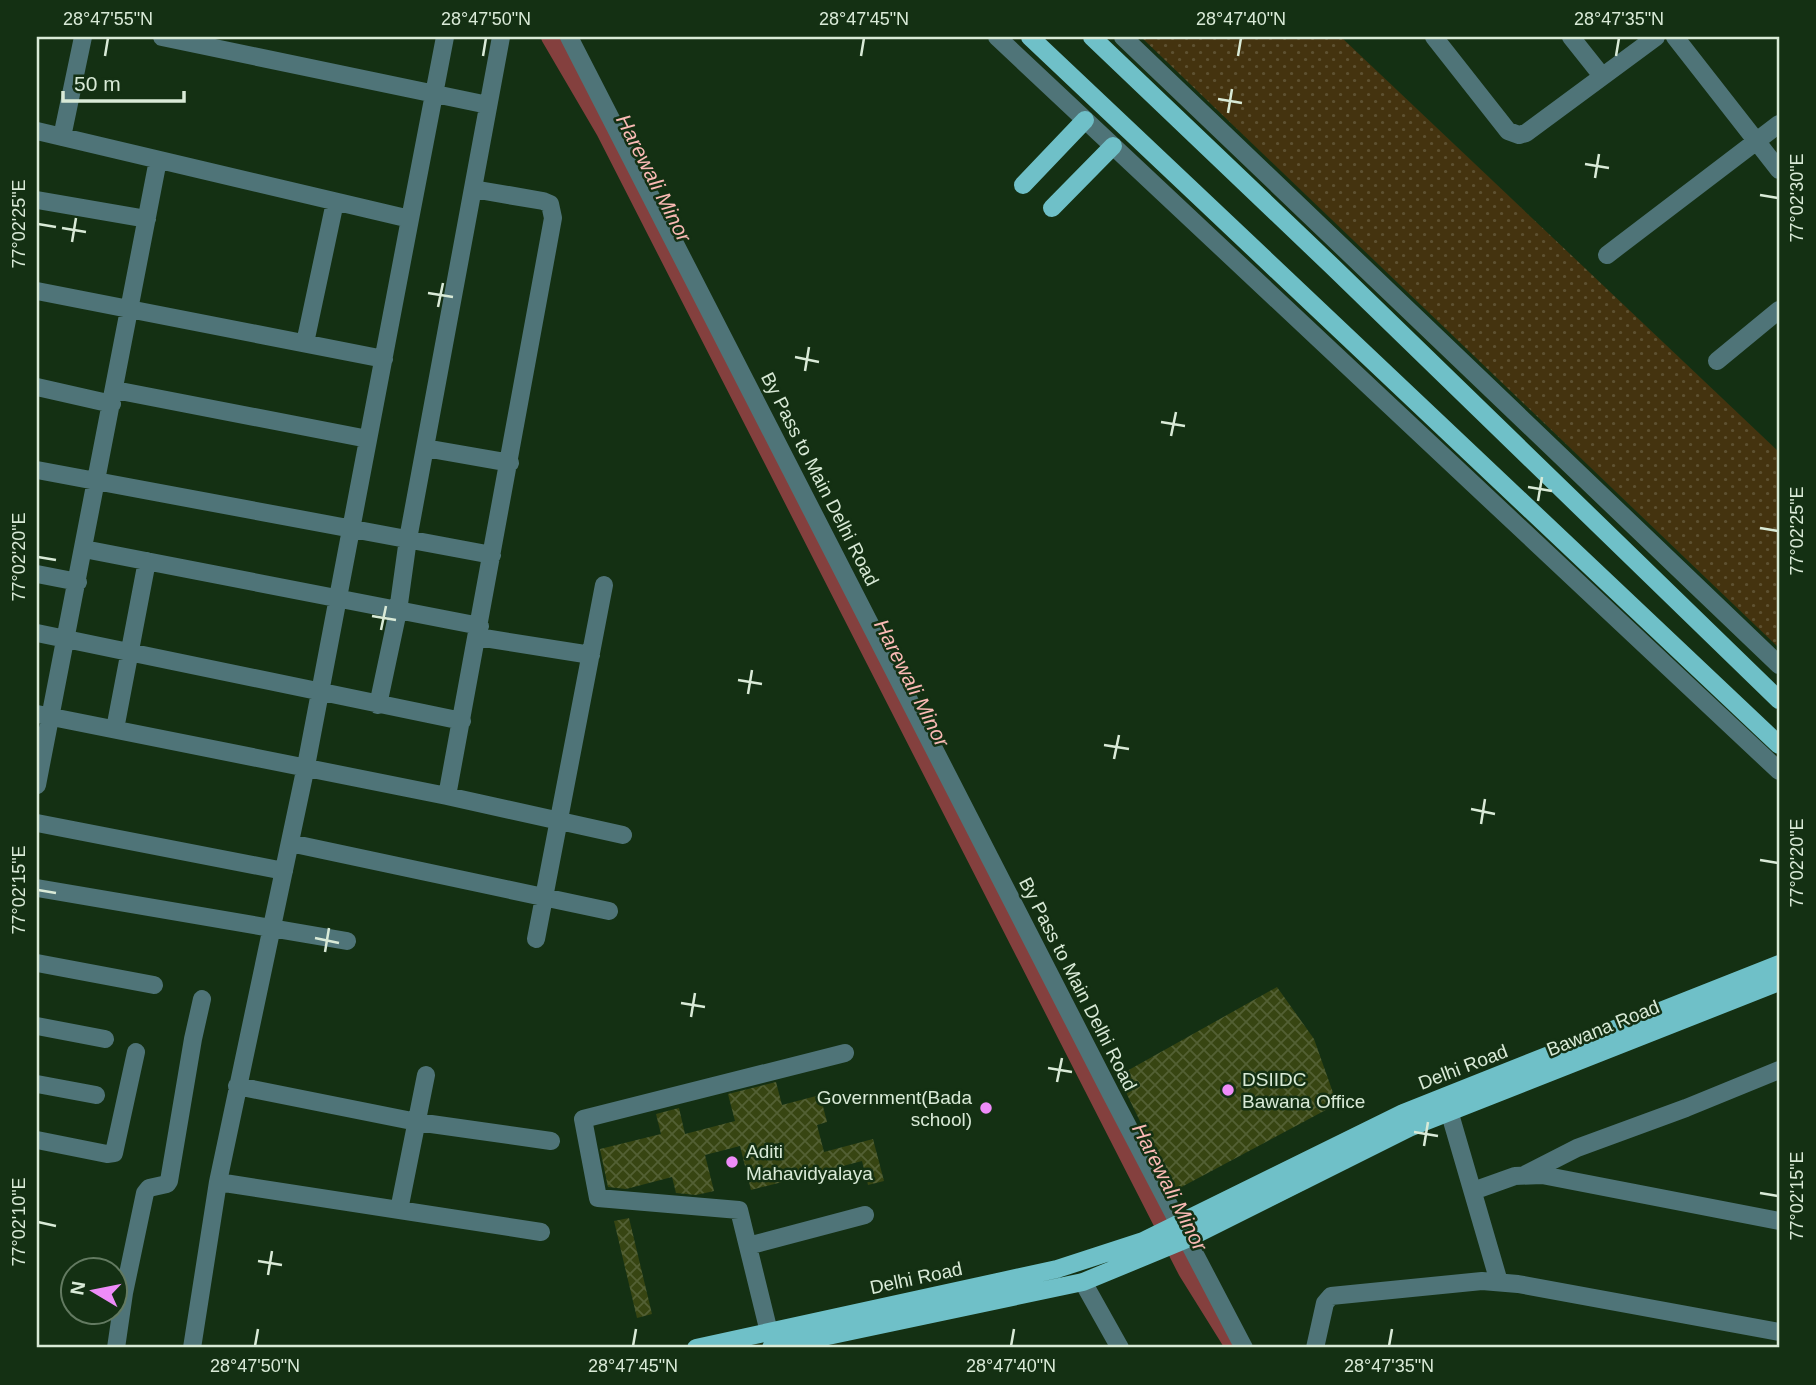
<svg xmlns="http://www.w3.org/2000/svg" width="1816" height="1385" font-family="Arial,sans-serif">
<style>
.park{fill:url(#park-dots)}
.lines{fill:none;stroke-linecap:round;stroke-linejoin:round}
.canal{stroke:#84403e;stroke-width:18}
.building{fill:url(#building-cross-hatch)}
.minor{stroke:#4f7478;stroke-width:18}
.major{stroke:#6fc0c8;stroke-width:18}
.ticks{fill:none;stroke:#d9ead7;stroke-width:2.5}
.poi-dot{fill:#ee8cf8;stroke:#143013;stroke-width:2.5}
.labels{text-anchor:middle;dominant-baseline:central;stroke-width:5;stroke-linejoin:round;paint-order:stroke}
.street-label{font-size:19px;fill:#d9ead7;stroke:#143013}
.poi-label{font-size:19px;fill:#d9ead7;stroke:#143013;text-anchor:start}
.water-label{font-size:21px;font-style:italic;fill:#fabab5;stroke:#143013}
.neatline{fill:none;stroke:#d9ead7;stroke-width:2.5}
.ticks-label{font-size:18px;text-anchor:middle;fill:#d9ead7}
</style>
<defs>
<pattern id="park-dots" width="8" height="8" patternUnits="userSpaceOnUse" patternTransform="scale(1.75)"><rect width="8" height="8" fill="#44330f"/><path d="M2 2h.1M6 6h.1" fill="none" stroke="#5e5131" stroke-width="1.8" stroke-linecap="round"/></pattern>
<pattern id="building-cross-hatch" width="8" height="8" patternUnits="userSpaceOnUse" patternTransform="scale(1.75)"><rect width="8" height="8" fill="#374512"/><path d="M0 0l8 8M0 8l8-8" fill="none" stroke="#536034"/></pattern>
</defs>
<rect width="100%" height="100%" fill="#143013"/>
<!-- park -->
<path class="park" d="M1141,37H1341L1779,452V648Z"/>
<g class="lines">
<!-- canal -->
<path class="canal" d="M550,37L605,131L1187,1271L1235,1348"/>
</g>
<!-- building -->
<path class="building" d="M1277,987L1314,1039L1337,1104L1174,1191L1118,1076Z
M776,1082L782,1105L820,1095L827,1122L817,1125L824,1152L873,1139L884,1181L868,1185L862,1161L751,1190L740,1146L705,1155L714,1191L696,1195L676,1193L672,1177L626,1189L608,1187L600,1149L661,1134L656,1114L679,1108L685,1134L735,1121L728,1094Z
M629,1218L652,1314L637,1318L614,1221Z"/>
<g class="lines">
<!-- minor -->
<path class="minor" d="M162,37L488,105
M569,37L1111,1094L1244,1348
M997,37L1779,771
M1123,37L1779,665
M1434,37L1508,131L1519,135L1526,133L1656,37
M1571,37L1602,76
M1675,37L1779,170
M37,131L410,219L306,766L218,1182L192,1348
M62,137L83,37
M473,189L543,201L550,204L553,218L447,796L623,835
M37,200L147,219
M410,219L445,37
M1607,255L1779,124
M37,291L384,359
M305,343L335,202
M1717,361L1779,310
M37,387L112,404
M115,390L368,439
M425,448L510,463
M37,470L492,555
M84,549L480,626
M37,574L78,582
M37,633L462,721
M478,637L591,655
M378,705L398,611L408,539L501,37
M37,714L447,796
M115,729L147,561
M37,785L158,160
M37,823L284,871
M290,843L609,911
M37,888L347,941
M536,939L604,585
M37,963L154,985
M37,1026L105,1039
M37,1084L96,1095
M237,1086L417,1122L551,1141
M1445,1097L1499,1282
M37,1140L107,1154L114,1153L136,1052
M1526,1174L1577,1148L1686,1108L1779,1070
M218,1182L541,1232
M1473,1191L1515,1176L1542,1175L1779,1221
M399,1210L426,1075
M748,1246L865,1215
M1083,1282L1120,1348
M769,1332L739,1210L598,1198L583,1119L845,1053
M116,1348L124,1293L145,1193L149,1188L167,1184L169,1181L193,1039L202,999
M1315,1348L1325,1303L1331,1296L1482,1281L1518,1284L1779,1332"/>
<!-- major -->
<path class="major" d="M1030,37L1779,745
M1092,37L1333,267L1779,700
M1023,185L1085,120
M1052,208L1113,146
M696,1348L1057,1269L1143,1241L1403,1113L1779,964
M771,1348L1083,1282L1187,1239L1409,1128L1779,982"/>
</g>
<!-- ticks -->
<path class="ticks" d="M105,56L108,38M483,56L486,38M861,56L864,38M1238,56L1241,38M1616,56L1619,38M1218,99L1242,103M1228,113L1232,89M1585,164L1609,168M1595,178L1599,154M1760,195L1778,198M38,224L56,227M62,228L86,232M72,242L76,218M428,293L453,297M438,307L443,283M795,357L819,362M805,371L809,347M1161,422L1185,426M1171,436L1176,412M1528,487L1552,491M1538,501L1542,477M1760,528L1778,531M38,557L56,560M372,616L396,620M381,630L386,606M738,680L762,684M748,694L752,670M1104,745L1129,749M1114,759L1119,735M1471,809L1495,814M1481,824L1485,799M1760,860L1778,863M38,890L56,893M315,938L339,943M325,952L329,928M681,1003L705,1007M691,1017L695,993M1048,1068L1072,1072M1057,1082L1062,1058M1414,1132L1438,1136M1424,1146L1428,1122M1760,1193L1778,1196M38,1222L56,1226M258,1261L282,1265M268,1275L272,1251M255,1346L258,1329M633,1346L636,1329M1011,1346L1014,1329M1389,1346L1392,1329"/>
<!-- markers -->
<g class="poi-dot">
<circle cx="1228" cy="1090" r="7"/>
<circle cx="986" cy="1108" r="7"/>
<circle cx="732" cy="1162" r="7"/>
</g>
<g class="labels">
<!-- street labels -->
<g class="street-label">
<text transform="translate(820 479) rotate(63)">By Pass to Main Delhi Road</text>
<text transform="translate(1078 984) rotate(63)">By Pass to Main Delhi Road</text>
<text transform="translate(1603 1028) rotate(-22)">Bawana Road</text>
<text transform="translate(1463 1067) rotate(-21)">Delhi Road</text>
<text transform="translate(916 1278) rotate(-12)">Delhi Road</text>
</g>
<!-- poi labels -->
<g class="poi-label">
<text x="1242" y="1079">DSIIDC<tspan x="1242" dy="22">Bawana Office</tspan></text>
<text x="972" y="1097" text-anchor="end">Government(Bada<tspan x="972" dy="22">school)</tspan></text>
<text x="746" y="1151">Aditi<tspan x="746" dy="22">Mahavidyalaya</tspan></text>
</g>
<!-- water labels -->
<g class="water-label">
<text transform="translate(654 178) rotate(63)">Harewali Minor</text>
<text transform="translate(912 683) rotate(63)">Harewali Minor</text>
<text transform="translate(1170 1187) rotate(63)">Harewali Minor</text>
</g>
</g>
<!-- border -->
<rect width="1816" height="1385" fill="none" stroke="#143013" stroke-width="77"/>
<!-- north arrow -->
<g transform="translate(94 1291) rotate(280)"><circle r="33" fill="#143013" stroke="#637a61" stroke-width="2"/>
<path d="M0-5L12 26L0 18L-12 26Z" fill="#ee8cf8"/>
<text y="-10" font-size="19" font-weight="bold" text-anchor="middle" fill="#d9ead7">N</text>
</g>
<!-- scale -->
<path d="M63 91v10h121v-10" fill="none" stroke="#d9ead7" stroke-width="3.5"/>
<text x="74" y="91" font-size="21" fill="#d9ead7" stroke="#143013" stroke-width="5" paint-order="stroke">50 m</text>
<rect x="38" y="38" width="1740" height="1308" class="neatline"/>
<g class="ticks-label">
<text x="108" y="25">28°47'55"N</text>
<text x="486" y="25">28°47'50"N</text>
<text x="864" y="25">28°47'45"N</text>
<text x="1241" y="25">28°47'40"N</text>
<text x="1619" y="25">28°47'35"N</text>
<text transform="translate(1797 198) rotate(-90)" y="6">77°02'30"E</text>
<text transform="translate(19 224) rotate(-90)" y="6">77°02'25"E</text>
<text transform="translate(1797 531) rotate(-90)" y="6">77°02'25"E</text>
<text transform="translate(19 557) rotate(-90)" y="6">77°02'20"E</text>
<text transform="translate(1797 863) rotate(-90)" y="6">77°02'20"E</text>
<text transform="translate(19 890) rotate(-90)" y="6">77°02'15"E</text>
<text transform="translate(1797 1196) rotate(-90)" y="6">77°02'15"E</text>
<text transform="translate(19 1222) rotate(-90)" y="6">77°02'10"E</text>
<text x="255" y="1372">28°47'50"N</text>
<text x="633" y="1372">28°47'45"N</text>
<text x="1011" y="1372">28°47'40"N</text>
<text x="1389" y="1372">28°47'35"N</text>
</g>
</svg>
